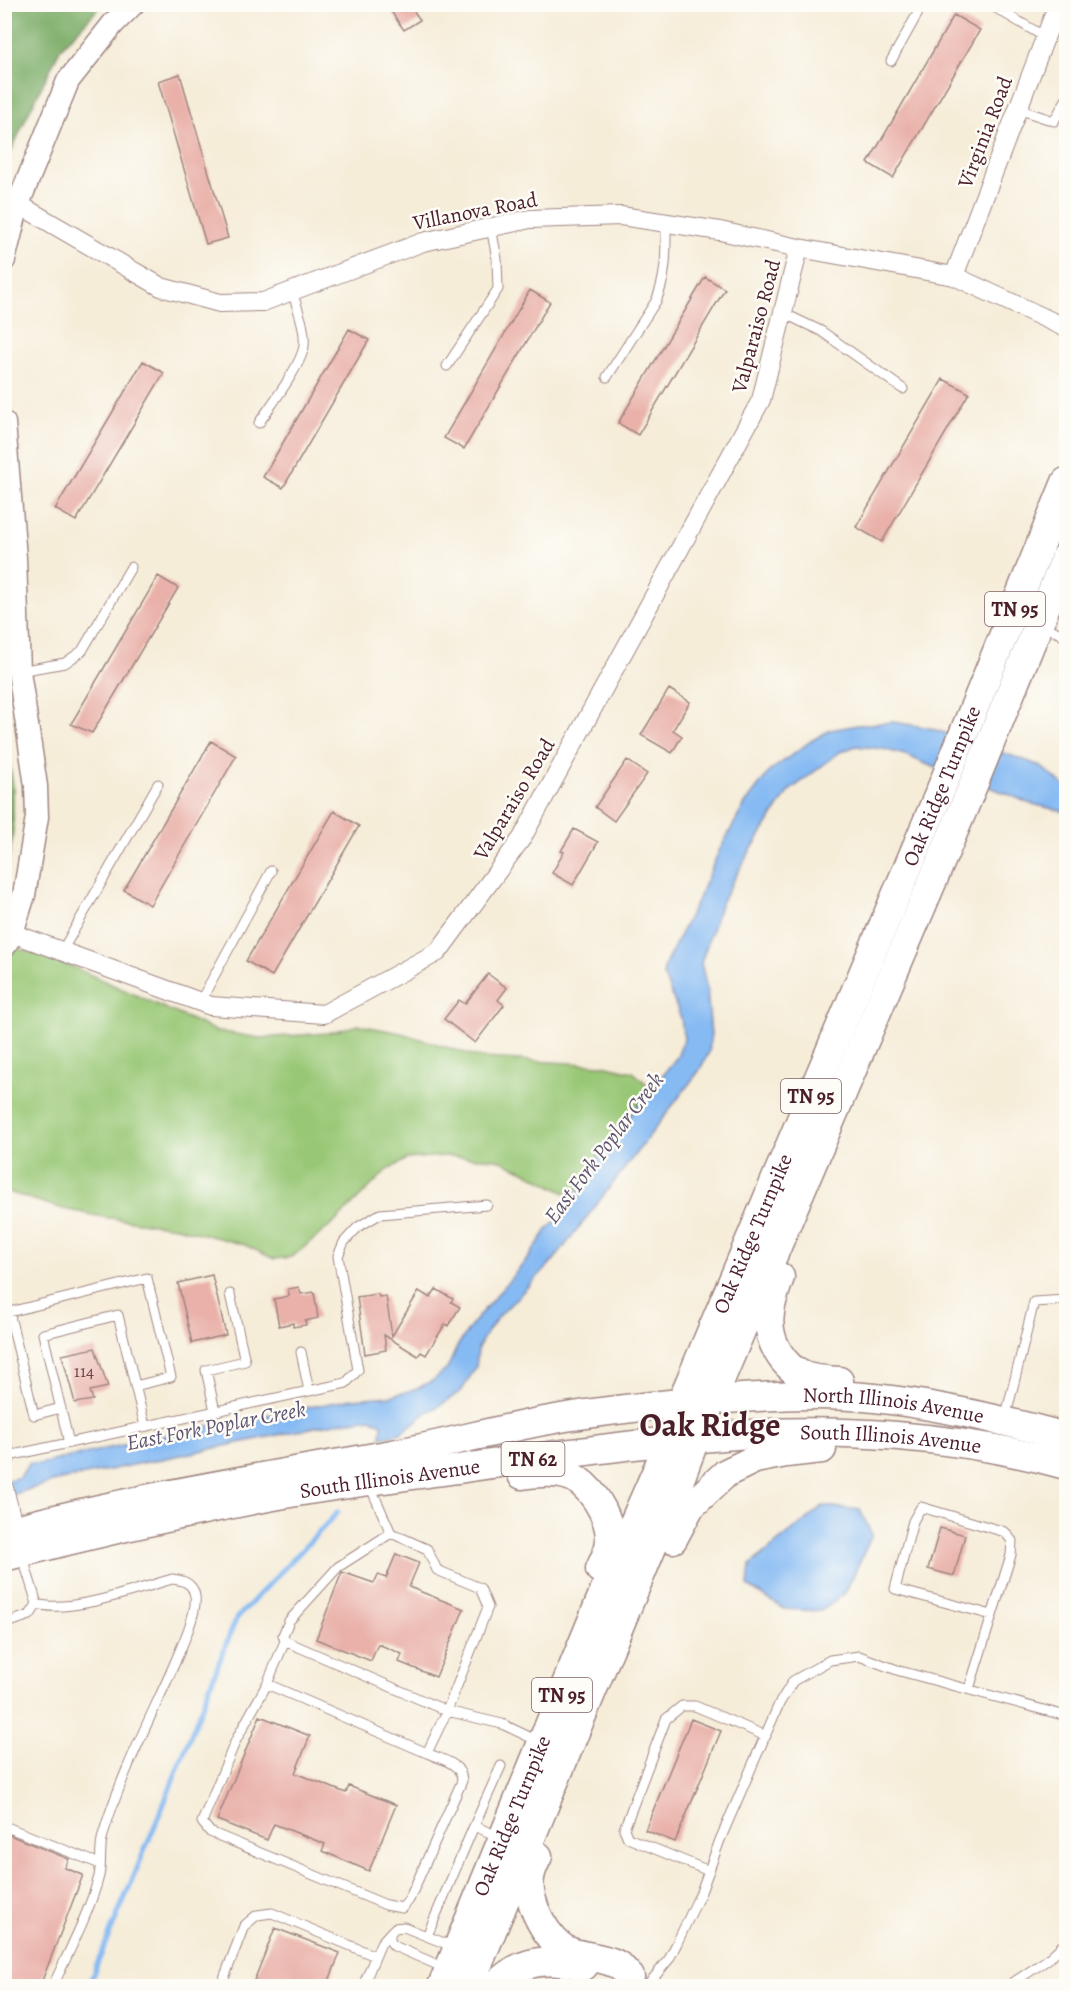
<svg xmlns="http://www.w3.org/2000/svg" width="1071" height="1991" font-family="Alegreya,serif">
<style>
.green{fill:#98c775;stroke:#717350;stroke-width:1.5}
.forest{fill:#7aac66;stroke:#626648;stroke-width:1.5}
.water{fill:#85baf3;stroke:#686c8f;stroke-width:1.5}
.lines{fill:none;stroke-linecap:round;stroke-linejoin:round}
.stream{stroke:#85baf3;stroke-width:5}
.building{fill:#e9b1a9}
.service-casing{stroke:#a08682;stroke-width:11}
.minor-casing{stroke:#a08682;stroke-width:20}
.tertiary-casing{stroke:#a08682;stroke-width:25}
.trunk-casing{stroke:#a08682;stroke-width:31}
.service{stroke:#fff;stroke-width:9}
.minor{stroke:#fff;stroke-width:18}
.tertiary{stroke:#fff;stroke-width:22}
.trunk{stroke:#fff;stroke-width:28}
.labels{text-anchor:middle;dominant-baseline:central;stroke-width:5;stroke-linejoin:round;paint-order:stroke}
.number-label{font-size:18px;fill:#72444a}
.shield{fill:#fdfcf7;stroke:#806168;stroke-width:1.5}
.shield-label{font-size:20px;font-weight:bold;fill:#4a1f2b}
.street-label{font-size:21px;fill:#4a1f2b;stroke:#fdfcf7}
.water-label{font-size:22px;font-style:italic;fill:#5f5571;stroke:#fdfcf7}
.town-label{font-size:33px;font-weight:bold;fill:#4a1f2b;stroke:#fdfcf7}
</style>
<rect width="100%" height="100%" fill="#fdfcf7"/>
<filter id="ink" filterUnits="userSpaceOnUse"><feTurbulence type="fractalNoise" baseFrequency=".0167" numOctaves="2"/><feDisplacementMap in="SourceGraphic" scale="12" xChannelSelector="R" yChannelSelector="G"/><feConvolveMatrix kernelMatrix="1 2 1 2 8 2 1 2 1" color-interpolation-filters="sRGB"/></filter>
<filter id="wash" filterUnits="userSpaceOnUse"><feTurbulence type="fractalNoise" baseFrequency=".008" numOctaves="4" result="noise"/><feDisplacementMap in="SourceGraphic" scale="24" xChannelSelector="R" yChannelSelector="G"/><feGaussianBlur stdDeviation="1.35" result="paint"/><feColorMatrix in="noise" values="0 0 0 0 0 0 0 0 0 0 0 0 0 0 0 0 0 1.4 0 .05"/><feComposite in="paint" operator="in"/></filter>
<g filter="url(#wash)">
<rect width="100%" height="100%" fill="#f6edd9"/>
<!-- green -->
<path class="green" d="M4,943L73,967L216,1031L260,1038L328,1033L359,1025L401,1033L482,1058L603,1065L633,1072L647,1084C637,1116 617,1127 601,1153C594,1164 589,1181 578,1189C575,1191 569,1192 565,1193L524,1171L497,1159L444,1156L407,1159L386,1171L335,1222L292,1257L274,1259L245,1245L176,1227L103,1217L63,1209L5,1191Z"/>
<!-- forest -->
<path class="forest" d="M5,4L102,5L61,48L28,114L10,154L5,174Z
M4,732L13,785V837L5,877Z"/>
<!-- water -->
<path class="water" d="M893,722L930,728L1027,761L1040,766L1066,787V812L1028,803L1008,794L923,763L909,756L883,749L856,746L840,752L788,792L747,856L720,905L701,963L707,989L711,1035L709,1052L699,1071L554,1260L497,1318L482,1340L478,1349L476,1367L462,1390L441,1405L427,1412L401,1433L381,1437L382,1424L371,1418L335,1423L56,1481L5,1497V1481L20,1477L29,1463L39,1464L194,1429L352,1399L391,1396L416,1389L432,1381L447,1369L458,1345L477,1318L529,1257L547,1230L570,1206L601,1152L677,1057L684,1039L681,1018L663,974L666,963L697,901L719,851L745,804L770,771L811,741L830,730L858,725Z
M823,1506L860,1510L872,1535L845,1593L821,1611L784,1609L748,1586L750,1565Z"/>
<g class="lines">
<!-- stream -->
<path class="stream" d="M88,1986L163,1806L236,1619L338,1512"/>
</g>
<g id="blocks">
<!-- building -->
<path class="building" d="M398,4H409L420,20L404,30L390,10Z
M954,15L980,30L893,178L868,163Z
M180,74L228,238L206,244L158,81Z
M705,277L725,289L638,435L618,423Z
M530,290L550,302L464,449L444,438Z
M349,329L369,340L283,488L263,477Z
M143,361L164,373L76,521L55,509Z
M943,379L969,393L882,542L856,527Z
M158,576L178,588L92,733L71,724Z
M669,689L690,702L673,730L682,736L672,753L641,735Z
M211,741L236,756L150,905L124,890Z
M627,760L647,774L614,821L595,807Z
M334,811L359,826L272,976L246,961Z
M574,829L598,842L573,885L552,873L564,852L561,851Z
M488,974L507,988L498,1000L504,1005L475,1043L444,1019L459,1000L465,1004Z
M212,1275L226,1335L192,1343L178,1283Z
M299,1287L301,1294L314,1292L318,1318L305,1321L306,1325L293,1327V1323L279,1326L274,1299L289,1296L288,1289Z
M436,1289L453,1299L451,1302L460,1307L448,1326L445,1324L426,1355L421,1352L418,1356L384,1335L386,1350L365,1354L357,1297L378,1294L379,1297L386,1296L392,1336L419,1291L430,1298Z
M95,1348L108,1387L90,1391L93,1400L75,1403L62,1355Z
M940,1528L965,1535L954,1576L928,1569Z
M396,1554L419,1563L409,1587L464,1609L436,1677L399,1662L402,1654L378,1644L371,1661L316,1639L342,1572L374,1583L378,1575L386,1578Z
M260,1716L310,1736L295,1773L346,1793L349,1786L396,1805L369,1871L322,1851L325,1844L274,1824L267,1840L217,1820Z
M691,1719L721,1731L675,1842L645,1830Z
M4,1833L69,1859L65,1868L83,1875L40,1986H4Z
M275,1928L340,1953L327,1986H252Z"/>
</g>
</g>
<g filter="url(#ink)">
<use href="#blocks" fill-opacity="0" stroke="#a08682" stroke-width="1.5"/>
<g class="lines">
<!-- service casing -->
<g class="service-casing">
<path id="service" d="M989,4L1045,37
M891,61L923,4
M1018,109L1054,121L1066,100
M783,313L821,331L903,389
M447,366L498,289L497,259L491,227
M607,377L656,301C667,276 666,249 666,223
M259,423C271,405 301,366 304,346C306,328 297,308 292,291
M1043,625L1066,637
M19,671L65,663L82,651L131,567
M62,951L158,784
M200,1002L271,871
M301,1352L309,1391
M61,1408L34,1415L9,1312L147,1278L171,1377L135,1386
M215,1411L206,1370L245,1361L230,1294
M1005,1419L1034,1302L1066,1300
M69,1443L43,1334L118,1315L145,1426
M4,1457L346,1383L358,1370L338,1256L344,1242L358,1227L380,1214L487,1205
M391,1533L338,1567L289,1621L283,1635L285,1641L447,1711L502,1724L540,1742
M37,1604C69,1614 138,1589 172,1579C183,1580 193,1583 195,1596C198,1614 177,1657 170,1674C146,1727 119,1780 103,1835C99,1848 102,1863 99,1876C90,1911 68,1953 53,1986
M4,1624L30,1615L37,1604L22,1555
M285,1641L267,1684L236,1740L202,1822L210,1832L386,1905L402,1908L409,1900L462,1781C461,1762 442,1760 427,1753L447,1711L488,1607L480,1588L437,1570L427,1549L391,1533L370,1486
M267,1684L427,1753
M969,1689L1011,1555L1012,1541L1005,1532L921,1507L913,1521L895,1589L992,1615
M4,1826L100,1864
M474,1826L501,1766
M709,1871L628,1838L624,1829L666,1719L682,1706H695L766,1736
M427,1936L474,1826L500,1837
M447,1969L394,1946L390,1941V1933L395,1928L404,1927L454,1947
M221,1986L244,1926L257,1915L272,1913L375,1956
M363,1986L381,1943L390,1933
M647,1986L669,1959L677,1943L701,1892L720,1840L779,1704L793,1681L830,1660L859,1656L900,1671L1066,1716
M1008,1986L1047,1960L1066,1942"/>
</g>
<!-- minor casing -->
<g class="minor-casing">
<path id="minor" d="M18,204L161,287L220,303L263,302L423,242L530,219L621,216L720,231L799,248L954,276L1066,328
M954,276L1058,4
M12,933L211,1006L324,1014L438,952L522,838L761,400L799,248
M4,1449L6,1457L4,1463
M4,1488L14,1529"/>
</g>
<!-- tertiary casing -->
<g class="tertiary-casing">
<path id="tertiary" d="M4,260L18,204L68,81L113,24L133,4
M4,423L15,558L19,671L36,786L37,817L24,895L12,933L4,947"/>
</g>
<!-- trunk casing -->
<g class="trunk-casing">
<g id="trunk">
<path d="M780,1277C776,1289 771,1301 770,1313C766,1339 782,1368 807,1377C817,1380 828,1380 839,1381"/>
<path d="M522,1475C538,1473 561,1470 576,1479C596,1492 614,1524 609,1547C607,1554 603,1562 600,1569"/>
<path id="s1" d="M4,1532C132,1498 263,1477 392,1454C453,1443 512,1425 573,1416C619,1409 666,1404 713,1400C767,1396 821,1392 875,1398C940,1405 1003,1420 1066,1437"/>
<path d="M673,1539L690,1507L726,1473L755,1459L786,1453L822,1449"/>
<path id="s2" d="M4,1557C91,1534 180,1514 268,1497C335,1484 404,1477 471,1467C555,1455 639,1443 723,1436C833,1426 961,1436 1066,1465"/>
<path d="M538,1856C535,1862 531,1870 530,1878C526,1902 548,1944 571,1952C585,1957 602,1957 616,1964C621,1966 626,1973 630,1977"/>
<path id="s3" d="M442,1986L608,1582L660,1463L681,1403L941,789L1066,482"/>
<path d="M469,1986L676,1490L695,1439L967,800L1066,557"/>
<path d="M495,1986C522,1958 548,1958 584,1966"/>
</g>
</g>
<!-- service -->
<use href="#service" class="service"/>
<!-- minor -->
<use href="#minor" class="minor"/>
<!-- tertiary -->
<use href="#tertiary" class="tertiary"/>
<!-- trunk -->
<use href="#trunk" class="trunk"/>
</g>
</g>
<g class="labels">
<!-- number labels -->
<g class="number-label">
<text x="84" y="1371">114</text>
</g>
<!-- shield labels -->
<g class="shield">
<rect x="985" y="592" width="60" height="34" rx="4.5"/>
<rect x="781" y="1079" width="60" height="34" rx="4.5"/>
<rect x="501.5" y="1442" width="63" height="34" rx="4.5"/>
<rect x="532" y="1678" width="60" height="34" rx="4.5"/>
</g>
<g class="shield-label">
<text x="1015" y="609">TN 95</text>
<text x="811" y="1096">TN 95</text>
<text x="533" y="1459">TN 62</text>
<text x="562" y="1695">TN 95</text>
</g>
<!-- street labels -->
<g class="street-label">
<text transform="translate(985 132) rotate(-69)">Virginia Road</text>
<text transform="translate(475 211) rotate(-11)">Villanova Road</text>
<text transform="translate(756 326) rotate(-75)">Valparaiso Road</text>
<text stroke="none"><textPath href="#s3" startOffset="1300">Oak Ridge Turnpike</textPath></text>
<text transform="translate(514 799) rotate(-59)">Valparaiso Road</text>
<text stroke="none"><textPath href="#s3" startOffset="814">Oak Ridge Turnpike</textPath></text>
<text stroke="none"><textPath href="#s1" startOffset="903">North Illinois Avenue</textPath></text>
<text stroke="none"><textPath href="#s2" startOffset="898">South Illinois Avenue</textPath></text>
<text stroke="none"><textPath href="#s2" startOffset="394">South Illinois Avenue</textPath></text>
<text stroke="none"><textPath href="#s3" startOffset="184">Oak Ridge Turnpike</textPath></text>
</g>
<!-- water labels -->
<g class="water-label">
<text transform="translate(604 1148) rotate(-53)">East Fork Poplar Creek</text>
<text transform="translate(216 1426) rotate(-11)">East Fork Poplar Creek</text>
</g>
<!-- town labels -->
<g class="town-label">
<text x="710" y="1424">Oak Ridge</text>
</g>
</g>
<!-- margin -->
<rect width="1071" height="1991" fill="none" stroke="#fdfcf7" stroke-width="24"/>
</svg>
